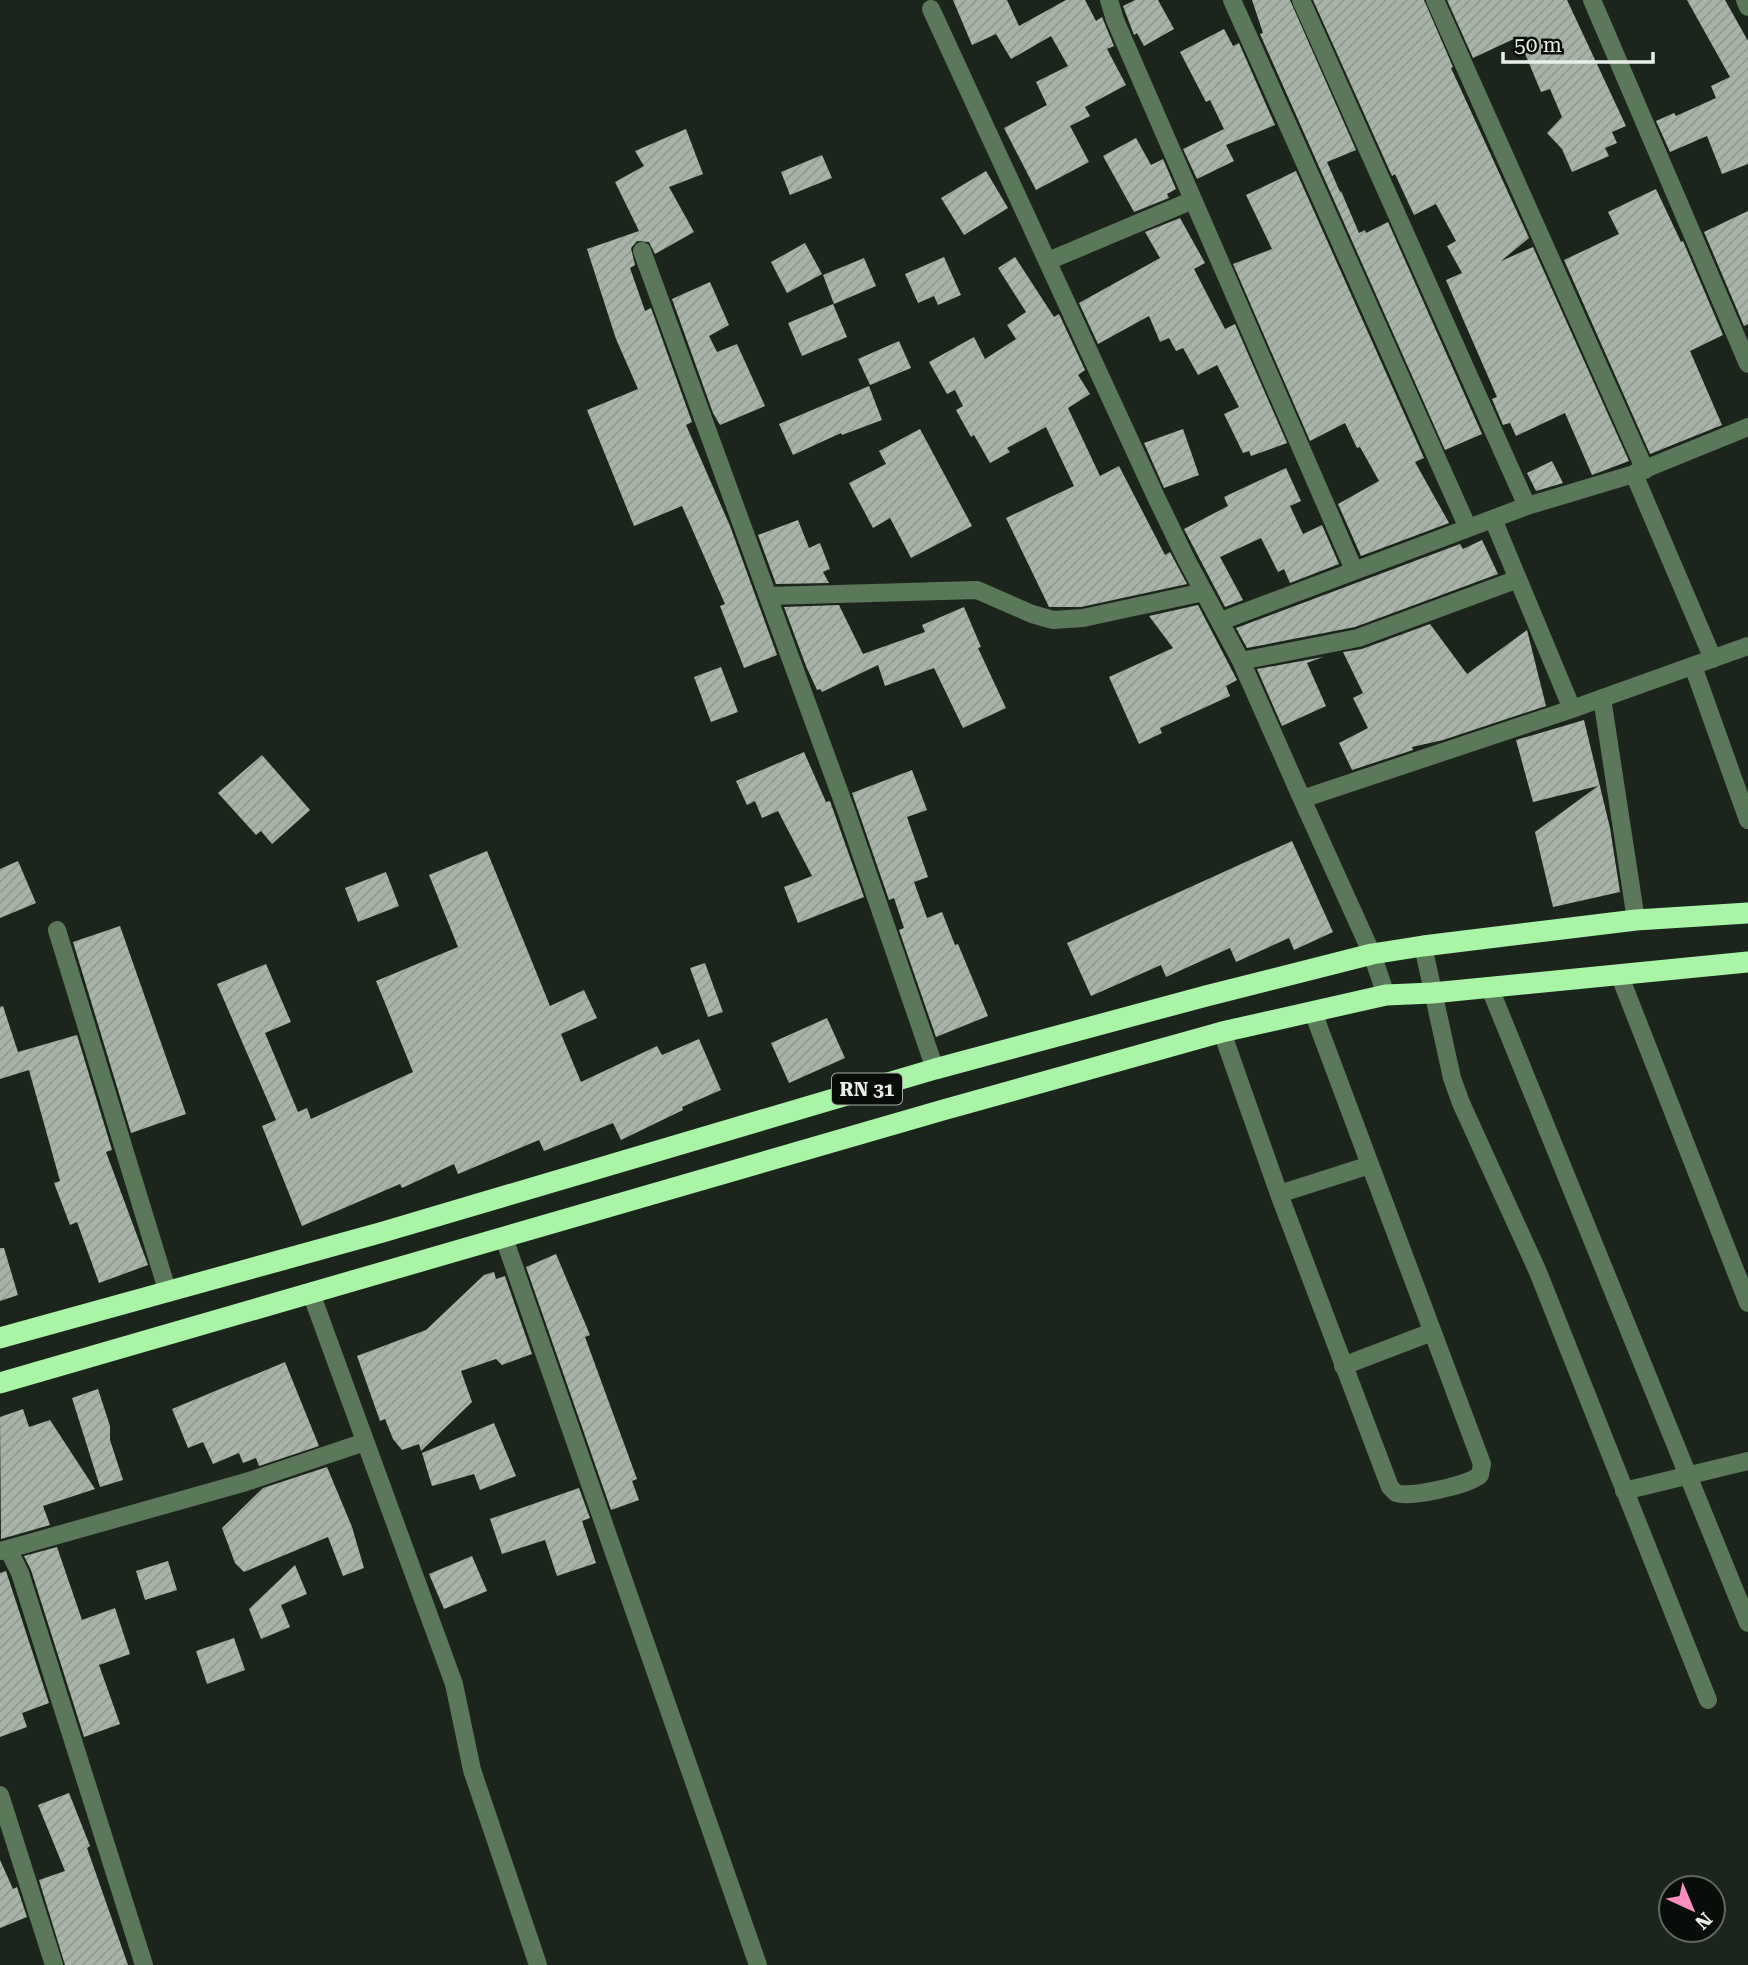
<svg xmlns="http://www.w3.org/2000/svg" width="1748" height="1965" font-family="'Roboto Serif',serif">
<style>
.building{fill:url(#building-hatch)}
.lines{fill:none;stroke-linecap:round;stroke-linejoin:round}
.minor{stroke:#5c785a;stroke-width:18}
.highway{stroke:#aaf4a7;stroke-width:21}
.labels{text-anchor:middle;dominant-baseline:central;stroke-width:7;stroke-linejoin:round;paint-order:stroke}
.shield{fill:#090d09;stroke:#a6aba5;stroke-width:2}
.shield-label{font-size:19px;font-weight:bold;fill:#e9efe8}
</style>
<defs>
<pattern id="building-hatch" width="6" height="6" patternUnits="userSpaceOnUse" patternTransform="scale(1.75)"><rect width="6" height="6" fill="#a9b4a8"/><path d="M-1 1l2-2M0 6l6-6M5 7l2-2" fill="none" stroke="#909990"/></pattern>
</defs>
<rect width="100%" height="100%" fill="#1c251c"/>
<!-- building -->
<path class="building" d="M953,0H1007L1019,26L1066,0H1085L1096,21L1102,17L1114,46L1107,49L1126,85L1085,107L1090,116L1070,126L1089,162L1036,190L1004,128L1047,105L1036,82L1068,66L1051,36L1011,59L996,34L972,45Z
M1135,0H1158L1174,29L1144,46L1137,33L1134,35L1123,6Z
M1252,0H1290L1356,150L1327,162L1340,192L1341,191L1359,233L1365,230L1366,233L1388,222L1482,434L1445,450L1260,34L1263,33Z
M1313,0H1424L1453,67L1451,68L1529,238L1501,261L1533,247L1629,461L1592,475L1565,413L1516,436L1510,423L1503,425L1492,399L1497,397L1446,280L1462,273L1447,246L1456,241L1436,204L1414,215L1395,174L1392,176Z
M1447,0H1567L1626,126L1612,132L1617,143L1605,148L1609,156L1572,172L1562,149L1547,133L1562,117L1550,89L1541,92L1518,37L1473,58Z
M1687,0H1725L1748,41V164L1722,174L1707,136L1670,152L1656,121L1674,113L1676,116L1716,98L1711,86L1730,77Z
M1224,29L1233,46L1239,43L1275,125L1226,145L1234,161L1197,179L1183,149L1224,129L1210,100L1206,102L1180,52Z
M686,129L703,174L669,187L694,232L655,254L649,242L637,241L631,248L635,265L630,268L645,311L651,308L692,422L686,425L730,526L777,655L744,668L720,606L725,604L682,506L634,526L587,410L638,389L616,339L587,249L639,231L615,182L644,166L635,151Z
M1136,138L1151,165L1163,159L1176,189L1167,194L1169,198L1134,212L1103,156Z
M822,155L832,178L790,195L781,172Z
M986,171L1008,208L964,235L941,198Z
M1296,171L1424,458L1415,462L1449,523L1361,556L1338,504L1379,481L1360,447L1357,448L1345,423L1310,441L1233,264L1272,249L1246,195Z
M1656,189L1681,242L1683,241L1723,335L1690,351L1722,425L1650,454L1564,260L1619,234L1608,212Z
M1748,211V324L1744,326L1704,232Z
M1180,218L1205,263L1194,269L1225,329L1235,324L1287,443L1251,456L1249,451L1243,453L1224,414L1239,407L1217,365L1198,375L1183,348L1176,351L1169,338L1160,342L1149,316L1098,344L1079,303L1160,258L1145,232Z
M805,243L822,274L787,293L771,262Z
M944,257L961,295L938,305L934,296L918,303L905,274Z
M1015,257L1054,317L1059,314L1085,370L1078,375L1090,394L1068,408L1100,476L1119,466L1165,555L1170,552L1187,584L1081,607H1049L1006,518L1074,486L1046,427L1007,448L1010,452L990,463L974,435L971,437L956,410L963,406L955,390L947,394L929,362L974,337L985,359L1016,339L1007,325L1026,312L998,268Z
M864,258L876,286L834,304L823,275Z
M710,282L729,325L709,336L717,352L737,344L765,406L720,425L713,413L672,299Z
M833,304L847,337L802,356L788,323Z
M899,341L911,368L870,385L858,359Z
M869,386L882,420L842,435L841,433L793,455L779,424Z
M920,429L972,526L911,558L890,518L873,528L849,483L886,464L879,451Z
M1183,429L1199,475L1164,488L1144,443Z
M1552,461L1563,483L1536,491L1527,473Z
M1286,468L1301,501L1290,506L1303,534L1322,525L1339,564L1290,583L1284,569L1278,572L1261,538L1220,557L1243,600L1225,607L1184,529L1228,506L1224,497Z
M798,520L809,548L820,543L830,569L823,572L829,583L776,584L758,535Z
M1482,540L1498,574L1355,627L1247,648L1236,628L1460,544L1463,549Z
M839,605L863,654L925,632L922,625L964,607L981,647L978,648L1006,708L963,728L934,668L885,686L878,665L822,692L820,689L817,690L806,666L784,607Z
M1198,605L1237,680L1226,686L1230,696L1160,728L1162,733L1139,744L1109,677L1173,648L1149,616Z
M1430,624L1467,674L1527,630L1546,706L1443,740L1412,747L1413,750L1352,770L1339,743L1368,728L1353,698L1363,693L1343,652L1362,649Z
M1323,657L1307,663L1326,706L1282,726L1257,669Z
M721,667L738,712L711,722L694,677Z
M1584,720L1610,828L1620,892L1553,907L1535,832L1598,786L1533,802L1516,740Z
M804,752L826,802L830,801L864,897L798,923L784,887L812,876L778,811L762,818L755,801L747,805L736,781Z
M262,755L310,810L272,844L261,831L256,835L218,793Z
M912,770L927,810L907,817L928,877L914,882L927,918L942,912L955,945L958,944L988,1016L936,1037L899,930L904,928L894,898L889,900L852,793Z
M1292,841L1333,932L1294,950L1289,938L1236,962L1230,948L1166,977L1161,965L1091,996L1067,943Z
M487,851L550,1006L584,990L597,1018L561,1034L581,1082L657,1046L662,1055L699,1039L721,1090L682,1107L683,1110L621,1140L613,1123L544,1151L539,1140L458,1174L454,1164L402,1188L400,1184L302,1226L262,1126L276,1120L217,984L266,964L291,1022L265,1033L298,1112L307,1108L311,1119L413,1072L376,981L458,947L429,875Z
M18,861L36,903L0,918V869Z
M386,872L399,906L358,922L345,888Z
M120,926L186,1114L131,1133L73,942Z
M705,963L723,1012L708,1017L690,968Z
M3,1006L18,1052L77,1035L112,1150L106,1152L148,1265L99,1283L77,1222L70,1225L54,1183L60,1181L29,1070L0,1079V1007Z
M827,1018L845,1058L789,1083L771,1043Z
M0,1248H4L18,1295L0,1301Z
M556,1254L590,1335L585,1337L637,1479L632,1481L639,1500L611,1510L526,1267Z
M494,1272L496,1279L505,1276L532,1354L502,1365L496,1359L461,1371L472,1402L421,1451L419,1444L402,1450L393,1439L385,1419L380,1421L357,1356L426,1330L484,1275Z
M285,1362L319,1446L259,1466L256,1458L243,1463L239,1453L213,1464L203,1442L188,1448L172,1409Z
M98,1389L110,1426V1440L123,1480L100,1487L72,1398Z
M23,1409L29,1427L50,1420L95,1489L43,1506L50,1525L1,1539L0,1417Z
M494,1423L516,1476L480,1490L474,1474L432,1486L422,1453Z
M327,1467L352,1527L364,1568L343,1576L328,1537L244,1572L235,1563L222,1528L263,1488Z
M579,1488L590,1518L582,1521L596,1563L557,1576L545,1540L502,1554L490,1519Z
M57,1547L82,1620L115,1608L130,1654L99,1665L120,1724L84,1737L31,1570L24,1556Z
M472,1556L487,1591L444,1609L429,1574Z
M168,1561L177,1590L145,1600L136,1571Z
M295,1565L307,1594L281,1605L290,1627L261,1639L249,1609Z
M6,1571L49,1703L22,1713L27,1727L0,1737V1573Z
M234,1638L245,1670L207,1684L196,1651Z
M69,1793L90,1846L87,1848L128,1965H65L39,1880L65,1871L38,1805Z
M0,1860L13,1889L17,1887L27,1917L0,1928Z"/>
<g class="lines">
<!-- minor -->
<path class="minor" d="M1109,0L1115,20L1354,570
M1232,0L1468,528
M1301,0L1527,506
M1435,0L1645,470
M1592,0L1748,364
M1745,0L1748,7
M931,9L1156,497L1186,559L1241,661L1302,799
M642,251L847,813L935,1069
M1048,261L1193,200
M1635,473L1748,427
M1493,519L1572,709
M768,596L977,590L1032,614L1053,620L1083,618L1204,592
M1221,621L1527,506L1634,474L1713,659
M1241,661L1358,638L1518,579
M1693,666L1748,820
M1602,698L1636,920
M57,930L168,1293
M1423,946L1452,1078L1461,1103L1538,1272L1708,1700
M1619,974L1748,1303
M1489,986L1748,1623
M1386,995L1372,954L1302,799L1572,709L1748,646
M1222,1032L1279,1194L1390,1487L1396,1493C1411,1498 1468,1485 1480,1475L1482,1464L1313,1012
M1279,1194L1370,1165
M504,1238L758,1965
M311,1293L454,1684L472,1770L538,1965
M1343,1366L1432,1332
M1624,1491L1748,1461
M8,1549L246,1482L365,1442
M0,1551L8,1549L20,1573L144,1965
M0,1795L54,1965"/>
<!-- highway -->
<path class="highway" d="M0,1338L383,1232L935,1069L1206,996L1372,954L1423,946L1636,920L1748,913
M0,1383L943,1110L1222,1032L1386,995L1432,993L1748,962"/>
</g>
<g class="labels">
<!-- shield labels -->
<rect class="shield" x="832" y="1073.5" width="70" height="31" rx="5"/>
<g class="shield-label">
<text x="867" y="1089">RN 31</text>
</g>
</g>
<!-- north arrow -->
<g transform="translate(1692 1909) rotate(136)"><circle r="33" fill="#090d09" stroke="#636762" stroke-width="2"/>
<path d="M0-5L12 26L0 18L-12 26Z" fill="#fd8ebf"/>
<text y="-10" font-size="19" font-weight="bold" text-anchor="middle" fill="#e9efe8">N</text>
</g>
<!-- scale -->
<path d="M1503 52v10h150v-10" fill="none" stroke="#e9efe8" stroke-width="3.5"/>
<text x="1514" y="52" font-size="21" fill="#e9efe8" stroke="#090d09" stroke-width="5" paint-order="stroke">50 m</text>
</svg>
